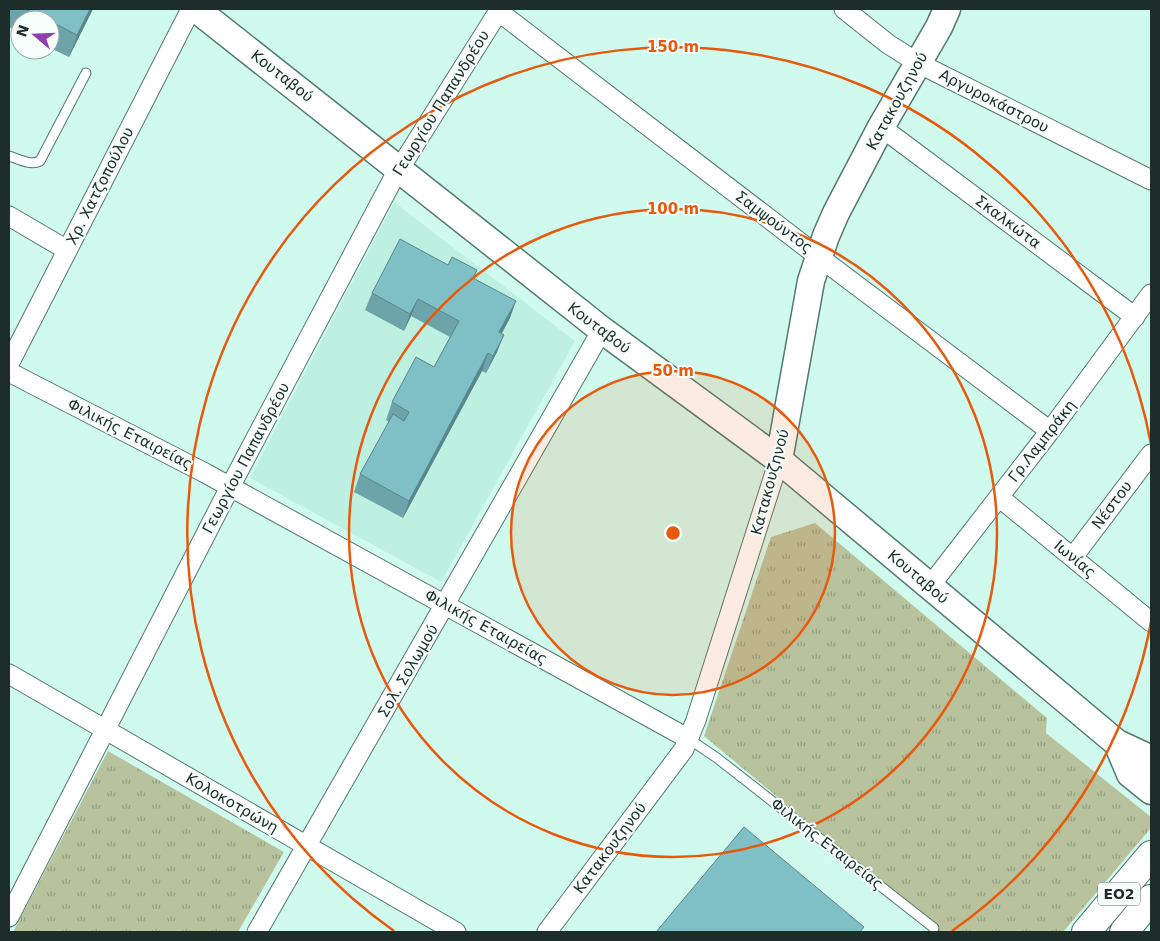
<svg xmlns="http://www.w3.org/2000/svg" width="1160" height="941" font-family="'DejaVu Sans',sans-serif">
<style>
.built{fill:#bef0e2}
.grass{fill:url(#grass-tufts)}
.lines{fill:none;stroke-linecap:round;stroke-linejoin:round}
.lane-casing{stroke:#53796f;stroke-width:11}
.street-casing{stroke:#53796f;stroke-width:21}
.secondary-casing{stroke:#53796f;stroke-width:29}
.primary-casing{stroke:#53796f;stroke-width:30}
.lane{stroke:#fff;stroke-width:9}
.street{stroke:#fff;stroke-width:19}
.secondary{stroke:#fff;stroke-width:26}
.primary{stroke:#fff;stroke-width:28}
.wall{fill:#6da4aa}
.shaded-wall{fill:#59868b}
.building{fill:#7fbfc6;stroke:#59868b}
.ring{fill:none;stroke:#e8590c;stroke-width:2.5}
.labels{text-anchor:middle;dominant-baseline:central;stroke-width:4;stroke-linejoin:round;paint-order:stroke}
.shield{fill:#f6fefc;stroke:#5e6c68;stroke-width:1}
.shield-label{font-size:14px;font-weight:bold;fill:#1d2d29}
.street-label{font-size:15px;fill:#1d2d29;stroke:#f6fefc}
.centre{fill:#e8590c;stroke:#f6fefc;stroke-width:2.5}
.ring-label{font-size:15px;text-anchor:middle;font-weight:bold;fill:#e8590c;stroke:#f6fefc;stroke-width:4;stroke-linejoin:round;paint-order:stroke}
</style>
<defs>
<pattern id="grass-tufts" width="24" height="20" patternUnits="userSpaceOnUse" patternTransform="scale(1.25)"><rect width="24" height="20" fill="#b8c39e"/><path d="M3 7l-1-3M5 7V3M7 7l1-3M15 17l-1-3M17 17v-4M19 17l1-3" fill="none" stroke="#959f81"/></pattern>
</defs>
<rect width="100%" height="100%" fill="#d0faee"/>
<!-- built -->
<path class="built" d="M394,202L575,341L441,582L250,478Z"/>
<!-- grass -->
<path class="grass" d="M815,523L1047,718L1046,733L1151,817V828L1063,932H940L704,736L771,537Z
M108,751L284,852L238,932H13Z"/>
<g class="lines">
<!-- lane casing -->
<g class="lane-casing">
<path id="lane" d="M9,156C19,159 30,166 40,161L86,73
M689,739L717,758L934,928"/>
</g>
<!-- street casing -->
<g class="street-casing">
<path id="street" d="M844,9L888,44L918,63L1151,180
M498,11L819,257L1050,431
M881,127L1135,317
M9,216L67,250
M9,364L191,9
M9,372L205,473L689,739
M999,497L1151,622
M1073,557L1151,454
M930,586L1050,431L1151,294
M9,674L456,932
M9,917L230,487L393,179L500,9
M257,932L602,330
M547,932L684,749L696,720L779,460"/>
</g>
<!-- secondary casing -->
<g class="secondary-casing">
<path id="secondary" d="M196,9L602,330L779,460L1117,743L1145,756L1151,761
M779,460L811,281L826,236L836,213L881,127L939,27L947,9
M1117,743L1130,774L1151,791"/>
</g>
<!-- primary casing -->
<g class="primary-casing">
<path id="primary" d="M1086,932L1151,855
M1124,932L1151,899"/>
</g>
<!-- lane -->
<use href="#lane" class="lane"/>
<!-- street -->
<use href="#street" class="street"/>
<!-- secondary -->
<use href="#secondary" class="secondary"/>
<!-- primary -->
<use href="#primary" class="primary"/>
</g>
<!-- wall -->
<path class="wall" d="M9,9H93L69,57L50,48V20H20V33L9,27Z
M448,265L477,270L474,278L510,318L501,333L497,352L486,373L482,371L403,518L354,492L360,474L389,422L386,420L392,402L434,367L450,337L411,316L404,331L365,310L372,293Z"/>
<!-- shaded-wall -->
<path class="shaded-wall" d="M90,9H93L69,57L77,35Z
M418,299L411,316L404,331L410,314Z
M516,301L510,318L493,350L499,332Z
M504,335L497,352L486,373L493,356Z
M488,353L482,371L403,518L409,501Z"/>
<!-- building -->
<path class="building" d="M25,9H90L77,35L50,21V20H48Z
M400,239L448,265L452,257L477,270L473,278L516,301L499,332L504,335L493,356L488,353L409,501L360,474L393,414L404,421L409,412L392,402L416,357L434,367L459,321L418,299L410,314L372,293Z
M744,827L864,927L860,932H656Z"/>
<!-- distance rings -->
<circle cx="673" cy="533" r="162" fill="#e8590c" fill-opacity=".12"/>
<g class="ring">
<circle cx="673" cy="533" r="162"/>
<circle cx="673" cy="533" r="324"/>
<path d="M1151 622A486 486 0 0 1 952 931M394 931A486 486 0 1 1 1151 444"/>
</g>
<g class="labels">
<!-- shield labels -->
<rect class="shield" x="1098" y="882.5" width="42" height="23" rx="4"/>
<g class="shield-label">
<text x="1119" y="894">ΕΟ2</text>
</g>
<!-- street labels -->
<g class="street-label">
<text transform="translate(282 76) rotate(38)">Κουταβού</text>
<text transform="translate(897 101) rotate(-61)">Κατακουζηνού</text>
<text transform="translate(994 101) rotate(27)">Αργυροκάστρου</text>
<text transform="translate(441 103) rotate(-58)">Γεωργίου Παπανδρέου</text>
<text transform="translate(100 186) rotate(-63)">Χρ. Χατζοπούλου</text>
<text transform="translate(774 222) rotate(37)">Σαμψούντος</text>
<text transform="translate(1008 222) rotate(37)">Σκαλκώτα</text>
<text transform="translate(599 328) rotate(37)">Κουταβού</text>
<text transform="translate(130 434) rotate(27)">Φιλικής Εταιρείας</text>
<text transform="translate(1042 441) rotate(-52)">Γρ.Λαμπράκη</text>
<text transform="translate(246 458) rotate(-62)">Γεωργίου Παπανδρέου</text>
<text transform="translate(770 482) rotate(-75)">Κατακουζηνού</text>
<text transform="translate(1112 505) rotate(-53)">Νέστου</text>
<text transform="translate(1075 559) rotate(40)">Ιωνίας</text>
<text transform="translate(918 577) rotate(40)">Κουταβού</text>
<text transform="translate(486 627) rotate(29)">Φιλικής Εταιρείας</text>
<text transform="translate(408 671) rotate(-60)">Σολ. Σολωμού</text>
<text transform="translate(232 803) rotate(30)">Κολοκοτρώνη</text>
<text transform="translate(827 844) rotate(38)">Φιλικής Εταιρείας</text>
<text transform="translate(610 848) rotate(-53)">Κατακουζηνού</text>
</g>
</g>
<circle cx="673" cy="533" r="8" class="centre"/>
<g class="ring-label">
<text x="673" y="52">150 m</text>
<text x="673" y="214">100 m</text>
<text x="673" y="376">50 m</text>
</g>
<!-- border -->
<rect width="1160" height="941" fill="none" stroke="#1d2d29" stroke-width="20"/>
<!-- north arrow -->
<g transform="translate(35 35) rotate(289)"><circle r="24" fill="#f6fefc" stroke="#9faaa8"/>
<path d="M0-4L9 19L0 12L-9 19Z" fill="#8e3faf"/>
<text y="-8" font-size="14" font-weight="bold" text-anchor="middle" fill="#1d2d29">N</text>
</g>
</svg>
